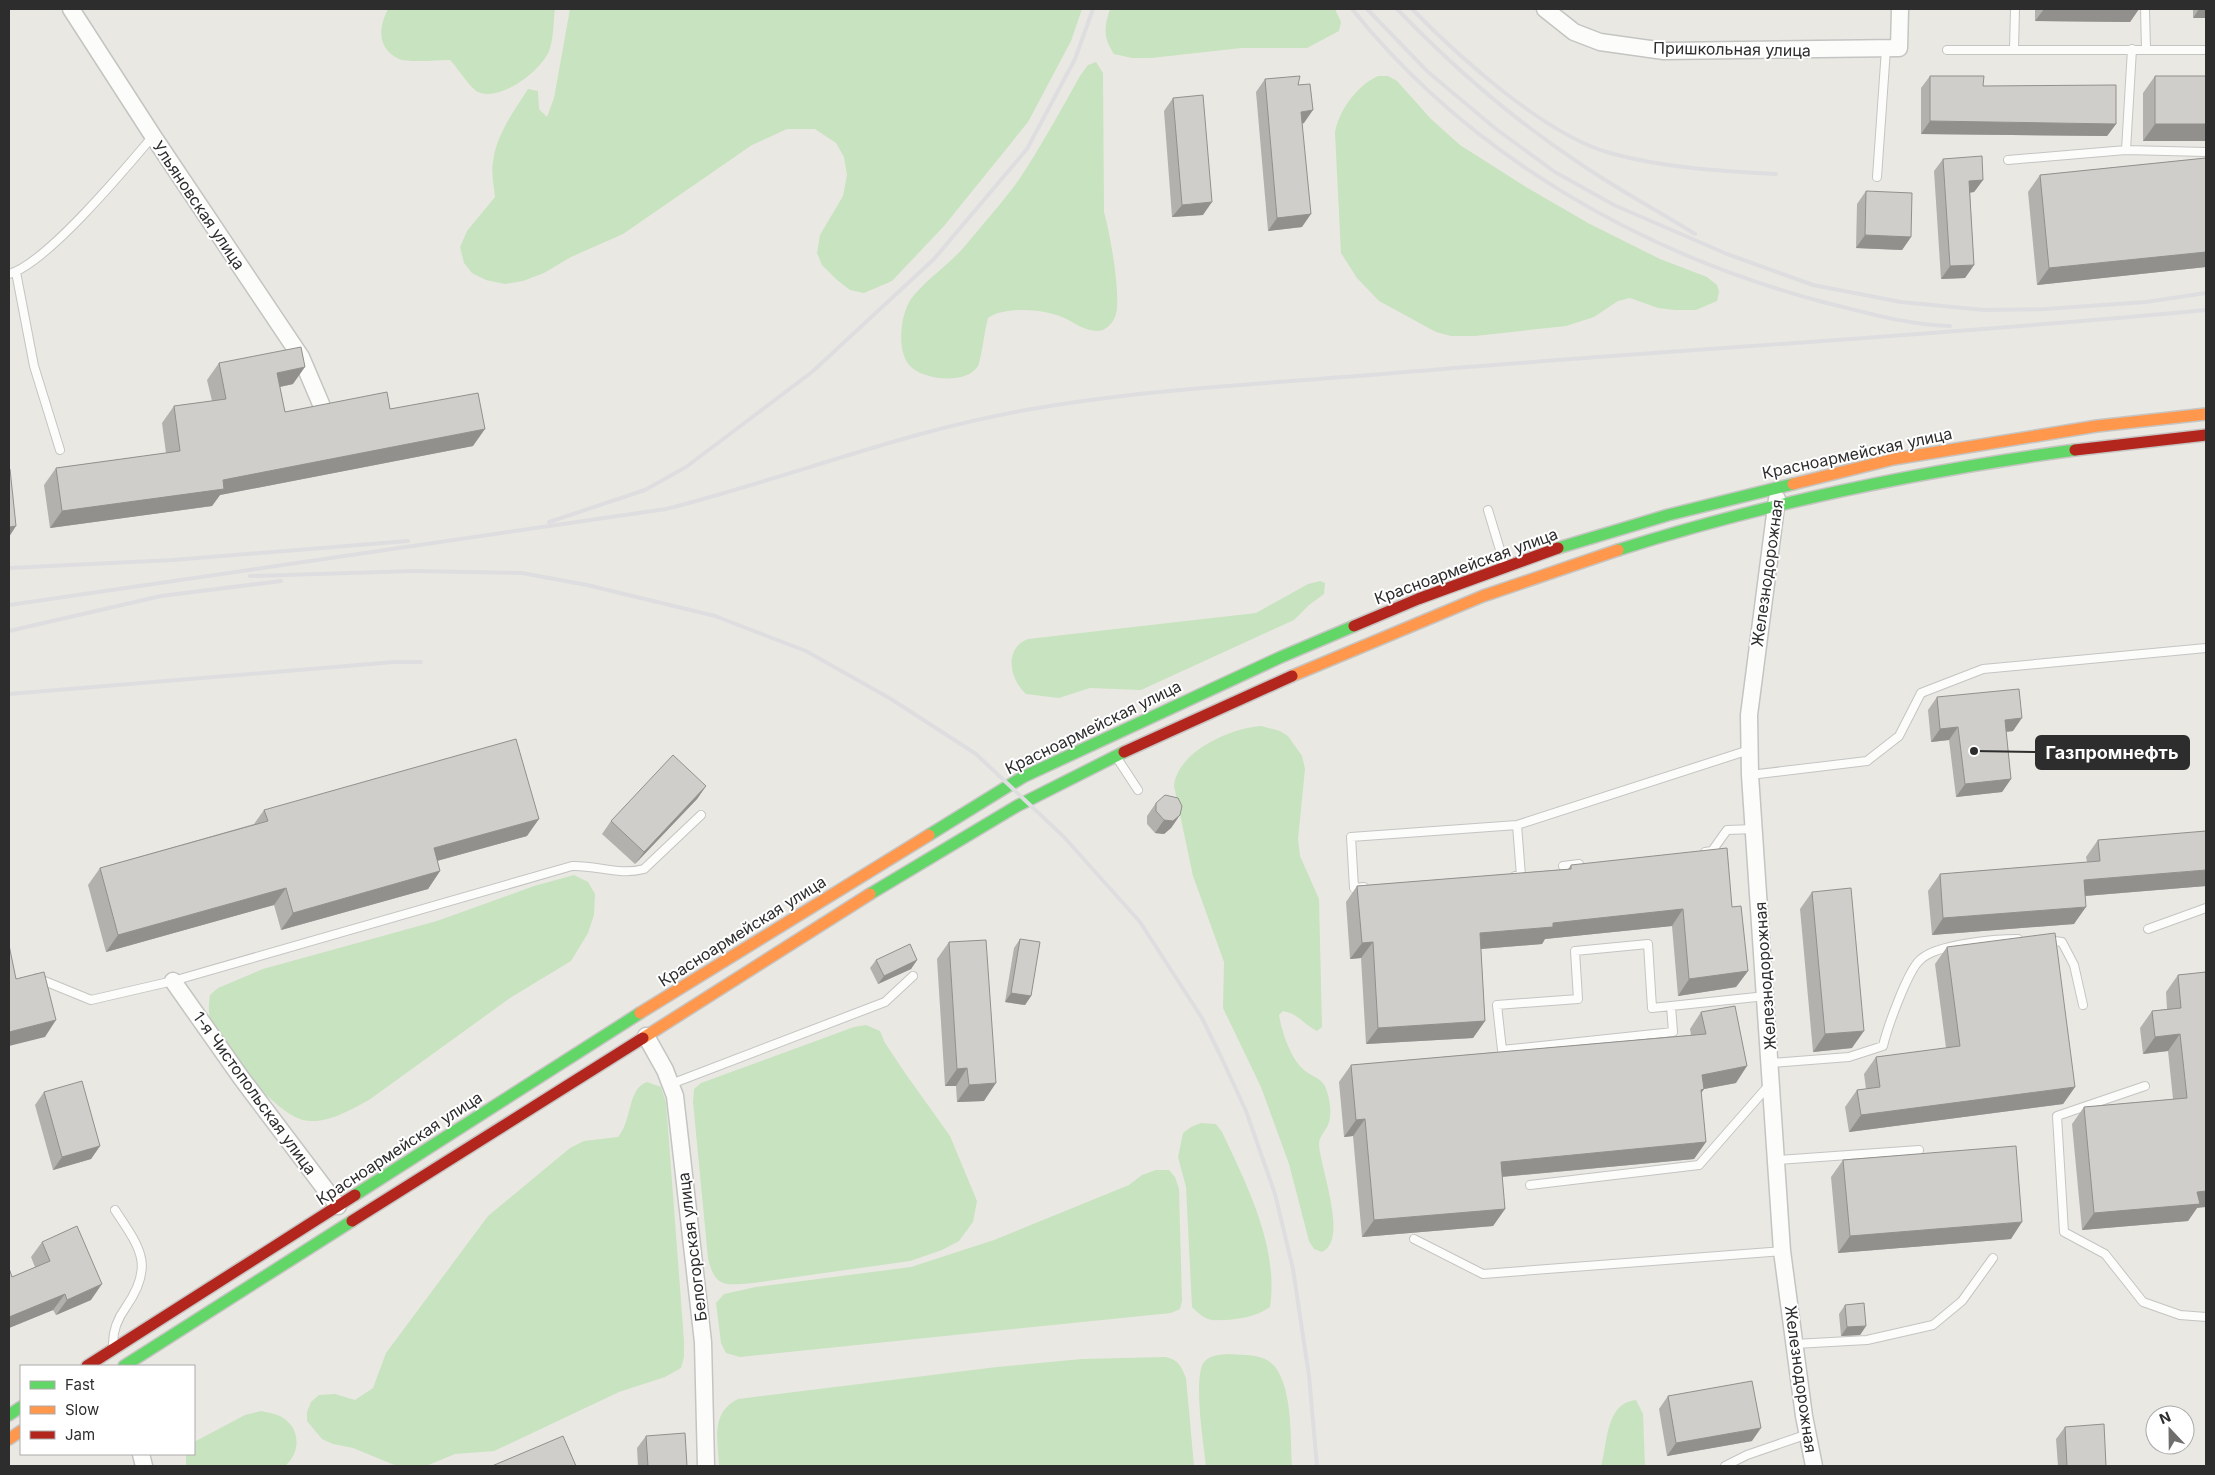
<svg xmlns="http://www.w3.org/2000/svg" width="2215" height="1475" font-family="Inter,sans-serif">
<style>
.green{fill:#c8e3bf}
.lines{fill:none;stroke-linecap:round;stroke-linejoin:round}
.lane-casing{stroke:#c4c4c3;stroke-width:10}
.street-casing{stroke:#c4c4c3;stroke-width:19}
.fast-casing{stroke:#c6c5c3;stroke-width:14}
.slow-casing{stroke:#c6c5c3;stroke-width:14}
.jam-casing{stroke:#c6c5c3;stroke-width:14}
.lane{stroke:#fcfcfb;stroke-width:8}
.street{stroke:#fcfcfb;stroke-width:16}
.fast{stroke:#63d668;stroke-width:11}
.slow{stroke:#ff974d;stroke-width:11}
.jam{stroke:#b3261e;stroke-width:11}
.rail{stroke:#dedee0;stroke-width:4}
.wall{fill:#b2b1ae}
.shaded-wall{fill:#91908d}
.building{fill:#cfceca;stroke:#91908d}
.labels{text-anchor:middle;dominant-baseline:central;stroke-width:4;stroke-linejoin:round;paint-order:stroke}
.street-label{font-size:16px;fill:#2d2d2d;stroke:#fff}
.leader{fill:none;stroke:#2d2d2d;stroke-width:2}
.callout-dot{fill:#2d2d2d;stroke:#fff;stroke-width:2}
.callout{fill:#2d2d2d;stroke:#2d2d2d;stroke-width:2}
.callout-label{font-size:18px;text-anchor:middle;font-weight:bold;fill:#fff}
</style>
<rect width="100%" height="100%" fill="#eae8e3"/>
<!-- green -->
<path class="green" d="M388,9H555C553,23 554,38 549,51C541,71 500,102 478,92C471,89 457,67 450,60C438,60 409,63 399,59C376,48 379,27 388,9Z
M570,9H1082L1071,41L1028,122L944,226L892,281L864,293L850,290L837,280L822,265L817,253L820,235L843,196L847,175L844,157L836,143L815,129H787L752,145L623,234L571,257L544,273L523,281L505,284L486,280L472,273L464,263L460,247L467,231L495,197C494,186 491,173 493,162C496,135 514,111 528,89L538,91L539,109L547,117L554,98Z
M1110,9H1335L1341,22L1339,31L1307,48H1242L1151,58H1132L1114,54C1103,38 1104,27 1110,9Z
M1096,62L1103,73L1104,212C1110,233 1121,294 1116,314C1114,322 1106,331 1098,331C1084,331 1074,322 1062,317C1044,309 1005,306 988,318C985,329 981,360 978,366C966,385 925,380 911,367C896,353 900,315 911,299C926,279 949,265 965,246C983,224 1002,203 1018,181C1041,147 1060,111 1080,76L1088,65Z
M1378,76H1388L1397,81L1431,119L1460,145L1526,187L1588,223L1660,259L1707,277L1717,285L1719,292L1717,301L1696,310H1675L1658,308L1630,298L1618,301L1594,317L1566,326L1475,336H1451L1436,332L1379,301L1357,278L1341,253L1335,133C1338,112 1357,85 1378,76Z
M1320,581L1325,583L1324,594L1309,605L1294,620L1141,690L1090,688L1059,698L1026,694C1009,679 1004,648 1028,639L1256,613L1308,584Z
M1261,726L1280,731L1288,736L1302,756L1305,769L1298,839L1300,856L1319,899L1322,1027L1317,1031C1303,1024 1299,1014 1283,1011L1279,1015C1282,1033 1291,1059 1304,1070C1312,1077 1320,1077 1325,1086C1330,1098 1333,1116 1327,1127C1324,1132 1319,1138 1319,1144C1320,1168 1349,1240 1322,1252L1314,1249L1309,1241L1289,1164L1261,1087L1223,1008L1224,962L1193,876L1174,786C1177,752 1230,728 1261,726Z
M574,875L588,882L595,894L594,915L588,933L571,961L510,998L369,1100C350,1110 323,1127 300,1119C272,1109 219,1047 210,1018C208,1009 209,1003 210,995L218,988L263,969L437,921L534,886Z
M866,1025L880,1031L885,1043L905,1073L950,1136L977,1201L973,1222L959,1241L942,1250L910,1261L753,1283C726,1285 715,1289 708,1258L693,1102L694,1089L701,1083L854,1027Z
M647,1082L661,1087L666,1102L684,1341V1357L681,1368L665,1377L619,1392L494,1451L455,1454L426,1466H397L353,1448L333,1444L322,1439L307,1421V1412L311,1402L319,1395L335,1394L355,1400L373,1388L386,1353L488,1216L570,1148L584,1141L618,1137C633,1119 627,1089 647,1082Z
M1201,1123L1216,1124L1222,1132C1247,1185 1279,1248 1270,1307C1255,1318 1230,1321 1212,1320C1204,1319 1197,1312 1192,1307L1186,1187L1178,1157L1183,1133L1191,1127Z
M1156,1170H1169L1175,1177L1179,1189L1182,1301L1180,1309L1171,1313L740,1357L726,1353L721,1343L716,1303L724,1294L756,1287L911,1267L994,1240L1129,1185L1142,1175Z
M1227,1354C1239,1355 1254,1354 1265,1359C1294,1372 1290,1438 1292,1466H1206C1204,1447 1192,1373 1205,1361C1211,1355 1219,1355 1227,1354Z
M1165,1357C1179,1360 1181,1366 1186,1378L1194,1466H719C718,1440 710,1413 738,1399L997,1367L1082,1359Z
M1636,1400L1643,1414L1645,1466H1601C1608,1443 1605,1403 1636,1400Z
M261,1411C270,1413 280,1414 287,1421C301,1433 299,1455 285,1466H186V1454H194V1442L245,1415Z"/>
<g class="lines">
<!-- lane casing -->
<g class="lane-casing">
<path id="lane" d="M2145,9L2146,49
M2014,49L2015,9
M1947,50H2206
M2126,150L2206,152
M2008,160L2126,150L2132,49
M1877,177L1886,49
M16,272L34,366L60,450
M9,274C46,264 126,168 153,136
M1488,510L1504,563
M1117,758L1138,790
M1750,775L1867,761L1899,736L1921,693L1983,669L2206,648
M1705,852L1712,851L1727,830L1754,829
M1563,866L1579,864
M1515,876H1521L1517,825L1749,750
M1364,887L1354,888L1351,837L1517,825
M2148,929L2206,908
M2047,940L2062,942L2074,965L2083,1005
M37,978L91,1000L173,981L572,866C597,865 619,876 644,869L701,815
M1671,1006L1652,1008L1648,944L1575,951L1578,999L1497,1005L1502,1050L1673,1032L1671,1006L1766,996
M1771,1063L1849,1057L1883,1046C1887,1029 1908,969 1921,959C1938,944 1995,939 2018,939
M671,1084L885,1002L913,976
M2145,1086L2057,1116L2064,1232L2105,1254L2143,1302L2180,1315L2206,1317
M1777,1160L1919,1150
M1530,1185L1699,1165L1769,1085
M1414,1239L1483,1274L1782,1251
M113,1343C113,1329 118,1318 126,1307C155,1265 140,1248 115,1210
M1795,1344L1867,1340L1933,1325L1962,1301L1993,1258
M1725,1466L1747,1455L1808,1434"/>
</g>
<!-- street casing -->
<g class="street-casing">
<path id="street" d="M71,9L153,136L301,357L321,404
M1545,9L1574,32L1600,42L1664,51L1899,48L1900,9
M1777,499L1749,715L1750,775L1782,1251L1804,1416L1814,1466
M173,981L242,1079L338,1206
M646,1036L665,1070L675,1096L703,1342L706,1466
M141,1454L144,1466"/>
</g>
<!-- fast casing -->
<g class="fast-casing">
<path id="fast" d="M1558,548L1668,515L1793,484
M1618,550C1766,503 1921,471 2075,450
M929,835L1023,777L1281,657L1354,626
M870,894L1017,806L1124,752
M355,1195L640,1013
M124,1366L352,1221
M9,1415L21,1407"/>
</g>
<!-- slow casing -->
<g class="slow-casing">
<path id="slow" d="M1793,484L1894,459L2097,426L2206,414
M1292,676L1483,596L1618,550
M640,1013L929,835
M643,1038L870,894
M9,1439L21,1431"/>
</g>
<!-- jam casing -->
<g class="jam-casing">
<path id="jam" d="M2075,450L2206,435
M1354,626L1418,599L1558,548
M1124,752L1292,676
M352,1221L643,1038
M87,1366L355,1195"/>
</g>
<!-- lane -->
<use href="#lane" class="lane"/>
<!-- street -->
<use href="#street" class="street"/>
<!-- fast -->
<use href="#fast" class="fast"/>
<!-- slow -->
<use href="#slow" class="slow"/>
<!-- jam -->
<use href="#jam" class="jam"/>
<!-- rail -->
<path class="rail" d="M1352,9C1470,156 1642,254 1823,302C1864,312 1907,325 1950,326
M1367,9L1428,72L1496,129L1555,172L1614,205L1727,254L1813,285L1901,302L1984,310L2045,309L2146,302L2206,293
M1397,9C1453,67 1515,121 1582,165C1619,190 1658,211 1695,234
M1412,9C1459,57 1545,135 1610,153C1664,168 1720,171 1776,174
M549,522L645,490L686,467L812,372L934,259L1027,149L1075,59L1093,9
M9,568L173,560L408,541
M250,576L413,571L522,573L587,585L715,616L806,651L891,699L976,754L1064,837L1140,922L1202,1018L1223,1061L1246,1111L1275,1194L1293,1269L1309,1376L1317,1466
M9,605L666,509C792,477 914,427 1044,407C1159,388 1278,383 1394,373C1665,350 1936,336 2206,310
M9,631L161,596L281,581
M9,694L394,662H421"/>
</g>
<!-- wall -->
<path class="wall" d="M2035,9H2139L2130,22L2035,21Z
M2193,9H2206L2193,18Z
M1930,76L1983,86L2116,124L2107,136L1921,134V88Z
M2155,76H2206V141H2143V93Z
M1265,79L1298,85L1304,123L1302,124V227L1268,231L1256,92Z
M1173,98L1203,215L1172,217L1164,111Z
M2206,158V267L2037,285L2028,192L2040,175Z
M1943,159L1983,180L1974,192L1970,193L1974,265L1965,278L1941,279L1934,171Z
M1866,191L1911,237L1902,250L1856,248L1857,204Z
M219,363L293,384L280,387L285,412L390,409L473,446L220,495L212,506L50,528L44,485L56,468L166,453L162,423L174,406L212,401L207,380Z
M1937,697L2013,731L2006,732L2011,779L2002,792L1956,797L1949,740L1931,742L1928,710Z
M706,786L697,799L635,864L602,834L611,821Z
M1156,803L1180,815L1171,828L1164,834L1155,833L1147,824V816Z
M264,810L527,836L437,861L440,871L428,889L281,930L274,905L106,952L88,885L100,868L254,824Z
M2098,840L2206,886L2085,896L2074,924L1932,935L1928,891L1940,874L2087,862L2086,857Z
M1571,865L1732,907L1748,971L1736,987L1678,996L1672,926L1545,939L1542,944L1481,949L1485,1021L1473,1038L1366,1044L1361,958L1350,959L1346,902L1357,886L1568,869Z
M1812,892L1852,1048L1813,1052L1800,909Z
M1020,939L1031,996L1025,1005L1005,1002L1014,948Z
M949,942L984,1101L957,1102L956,1086H945L937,959Z
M1947,947L2075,1087L2063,1104L1849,1132L1845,1107L1857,1090L1866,1089L1864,1074L1876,1057L1946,1048L1935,964Z
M876,960H917L911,969L878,984L870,968Z
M2206,972L2197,1208L2188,1221L2082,1230L2072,1124L2084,1107L2173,1099L2168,1051L2143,1054L2140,1028L2152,1011L2167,1009L2166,992L2178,975Z
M1701,1012L1736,1083L1704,1089L1701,1093L1706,1142L1694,1159L1502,1177L1505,1209L1493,1226L1362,1237L1353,1136L1344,1137L1339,1082L1351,1065L1691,1035L1690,1029Z
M44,1092L100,1146L91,1159L53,1170L35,1105Z
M1843,1160L2011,1239L1838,1253L1831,1177Z
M42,1242L91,1300L56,1315L53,1310L9,1328V1268L12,1277L35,1267L31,1257Z
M1845,1305L1866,1326L1860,1335L1841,1336L1839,1314Z
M1668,1396L1752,1441L1667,1456L1659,1409Z
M2065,1427L2106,1466H2058L2056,1439Z
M646,1436L687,1466H638L637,1448Z"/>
<!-- shaded-wall -->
<path class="shaded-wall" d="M2044,9H2139L2130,22L2035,21Z
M2199,9H2206V18H2193Z
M1313,110L1304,123L1292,125L1301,112Z
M1930,121L2116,124L2107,136L1921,134Z
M2155,124H2206V141H2143Z
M1983,180L1974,192L1960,193L1969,181Z
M1212,202L1203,215L1172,217L1182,205Z
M1311,214L1302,227L1268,231L1277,218Z
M1865,235L1911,237L1902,250L1856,248Z
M2206,252V267L2037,285L2049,268Z
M1974,265L1965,278L1941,279L1950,266Z
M305,367L293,384L265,390L277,373Z
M485,429L473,446L220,495L212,506L50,528L62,511Z
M16,526L9,537V527Z
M2022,718L2013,731L1995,733L2005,720Z
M1958,727L1949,740L1931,742L1940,729Z
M2011,779L2002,792L1956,797L1965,784Z
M706,786L697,799L635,864L644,852Z
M1180,815L1171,828L1164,834L1155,833L1164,820Z
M539,819L527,836L422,865L434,848Z
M2206,870V886L2072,897L2084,880Z
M440,871L428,889L281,930L293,913Z
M286,888L274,905L106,952L118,935Z
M2086,907L2074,924L1932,935L1943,918Z
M1683,909L1672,926L1545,939L1542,944L1468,950L1480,933L1553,923Z
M1373,942L1361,958L1350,959L1362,943Z
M917,960L911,969L878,984L884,976Z
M1748,971L1736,987L1678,996L1689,979Z
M1011,993L1031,996L1025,1005L1005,1002Z
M56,1020L45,1037L9,1046V1032Z
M1485,1021L1473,1038L1366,1044L1378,1028Z
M1864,1031L1852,1048L1813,1052L1825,1034Z
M2180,1034L2168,1051L2143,1054L2155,1037Z
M1747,1066L1736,1083L1704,1089L1692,1106L1702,1075Z
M967,1068L956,1086H945L957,1069Z
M996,1083L984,1101L957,1102L969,1085Z
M2075,1087L2063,1104L1849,1132L1861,1115Z
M1365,1119L1353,1136L1344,1137L1356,1120Z
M1706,1142L1694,1159L1489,1178L1501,1162Z
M100,1146L91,1159L53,1170L62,1157Z
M2206,1191V1207L2197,1208L2188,1221L2082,1230L2094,1213L2197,1192Z
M1505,1209L1493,1226L1362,1237L1374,1220Z
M2022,1222L2011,1239L1838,1253L1850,1236Z
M102,1284L91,1300L56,1315L67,1300Z
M65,1294L53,1310L9,1328V1317Z
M1866,1326L1860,1335L1841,1336L1847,1327Z
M1761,1428L1752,1441L1667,1456L1676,1443Z"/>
<!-- building -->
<path class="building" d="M1300,76L1298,85L1310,84L1313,110L1301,112L1311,214L1277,218L1265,79Z
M1930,76H1984L1983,86L2116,85V124L1930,121Z
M2155,76H2206V124H2155Z
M1203,95L1212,202L1182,205L1173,98Z
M1982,156L1983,180L1969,181L1974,265L1950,266L1943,159Z
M2206,158V252L2049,268L2040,175Z
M1866,191L1912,193L1911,237L1865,235Z
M301,347L305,367L277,373L285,412L387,392L390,409L478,393L485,429L223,480L224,489L62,511L56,468L180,451L174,406L226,399L219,363Z
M10,469L16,526L9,527V470Z
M2019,689L2022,718L2005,720L2011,779L1965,784L1958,727L1940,729L1937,697Z
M516,739L539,819L434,848L440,871L293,913L286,888L118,935L100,868L268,821L264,810Z
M673,755L706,786L644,852L611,821Z
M1165,795L1178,798L1182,806L1180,815L1173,821L1164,820L1156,811V803Z
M2206,831V870L2084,880L2086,907L1943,918L1940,874L2100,861L2098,840Z
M1727,848L1732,907L1741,906L1748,971L1689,979L1683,909L1553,923V927L1480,933L1485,1021L1378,1028L1373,942L1362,943L1357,886L1571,869V865Z
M1851,888L1864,1031L1825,1034L1812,892Z
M2055,933L2075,1087L1861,1115L1857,1090L1880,1087L1876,1057L1960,1046L1947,947Z
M1020,939L1040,942L1031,996L1011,993Z
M986,940L996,1083L969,1085L967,1068L957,1069L949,942Z
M910,944L917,960L884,976L876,960Z
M9,945L16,979L44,972L56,1020L9,1032Z
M2206,972V1191L2197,1192L2200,1204L2094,1213L2084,1107L2187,1098L2180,1034L2155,1037L2152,1011L2181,1008L2178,975Z
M1735,1006L1747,1066L1702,1075L1704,1089L1701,1090L1706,1142L1501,1162L1505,1209L1374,1220L1365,1119L1356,1120L1351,1065L1706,1034L1701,1012Z
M82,1081L100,1146L62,1157L44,1092Z
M2016,1146L2022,1222L1850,1236L1843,1160Z
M77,1226L102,1284L67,1300L65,1294L9,1317V1268L12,1277L50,1261L42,1242Z
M1864,1303L1866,1326L1847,1327L1845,1305Z
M1752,1381L1761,1428L1676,1443L1668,1396Z
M2104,1424L2106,1466H2067L2065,1427Z
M685,1433L687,1466H648L646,1436Z
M563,1436L576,1466H492Z"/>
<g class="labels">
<!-- street labels -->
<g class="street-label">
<text transform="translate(1732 49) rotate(1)">Пришкольная улица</text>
<text transform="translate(199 205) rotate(56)">Ульяновская улица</text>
<text transform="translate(1857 453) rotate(-12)">Красноармейская улица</text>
<text transform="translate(1466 566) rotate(-20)">Красноармейская улица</text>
<text transform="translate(1767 573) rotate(-82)">Железнодорожная</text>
<text transform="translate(1093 727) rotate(-26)">Красноармейская улица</text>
<text transform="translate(742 931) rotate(-32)">Красноармейская улица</text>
<text transform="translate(1765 976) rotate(-94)">Железнодорожная</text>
<text transform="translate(255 1093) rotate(54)">1-я Чистопольская улица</text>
<text transform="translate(399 1148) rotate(-33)">Красноармейская улица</text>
<text transform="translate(692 1247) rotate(-97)">Белогорская улица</text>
<text transform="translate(1801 1379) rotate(82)">Железнодорожная</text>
</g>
</g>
<!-- callouts -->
<path class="leader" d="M1974 751L2036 752"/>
<circle class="callout-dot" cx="1974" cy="751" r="5"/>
<rect class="callout" x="2036" y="736" width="153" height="33" rx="5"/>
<g class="callout-label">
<text x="2112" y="759">Газпромнефть</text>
</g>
<!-- border -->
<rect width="2215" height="1475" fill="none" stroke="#2d2d2d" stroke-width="20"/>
<!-- legend -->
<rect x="20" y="1365" width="175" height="90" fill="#ffffff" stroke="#ababab"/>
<rect x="30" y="1381" width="25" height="8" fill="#63d668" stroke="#ababab"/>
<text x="65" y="1390" font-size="15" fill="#2d2d2d">Fast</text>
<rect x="30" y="1406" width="25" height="8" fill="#ff974d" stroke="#ababab"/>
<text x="65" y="1415" font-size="15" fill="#2d2d2d">Slow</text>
<rect x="30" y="1431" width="25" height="8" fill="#b3261e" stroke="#ababab"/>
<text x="65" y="1440" font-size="15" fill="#2d2d2d">Jam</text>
<!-- north arrow -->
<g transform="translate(2170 1430) rotate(338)"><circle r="24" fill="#ffffff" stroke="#ababab"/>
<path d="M0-4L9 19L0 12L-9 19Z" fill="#6f6e6d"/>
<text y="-8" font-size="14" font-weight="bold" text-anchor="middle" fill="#2d2d2d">N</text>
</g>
</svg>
